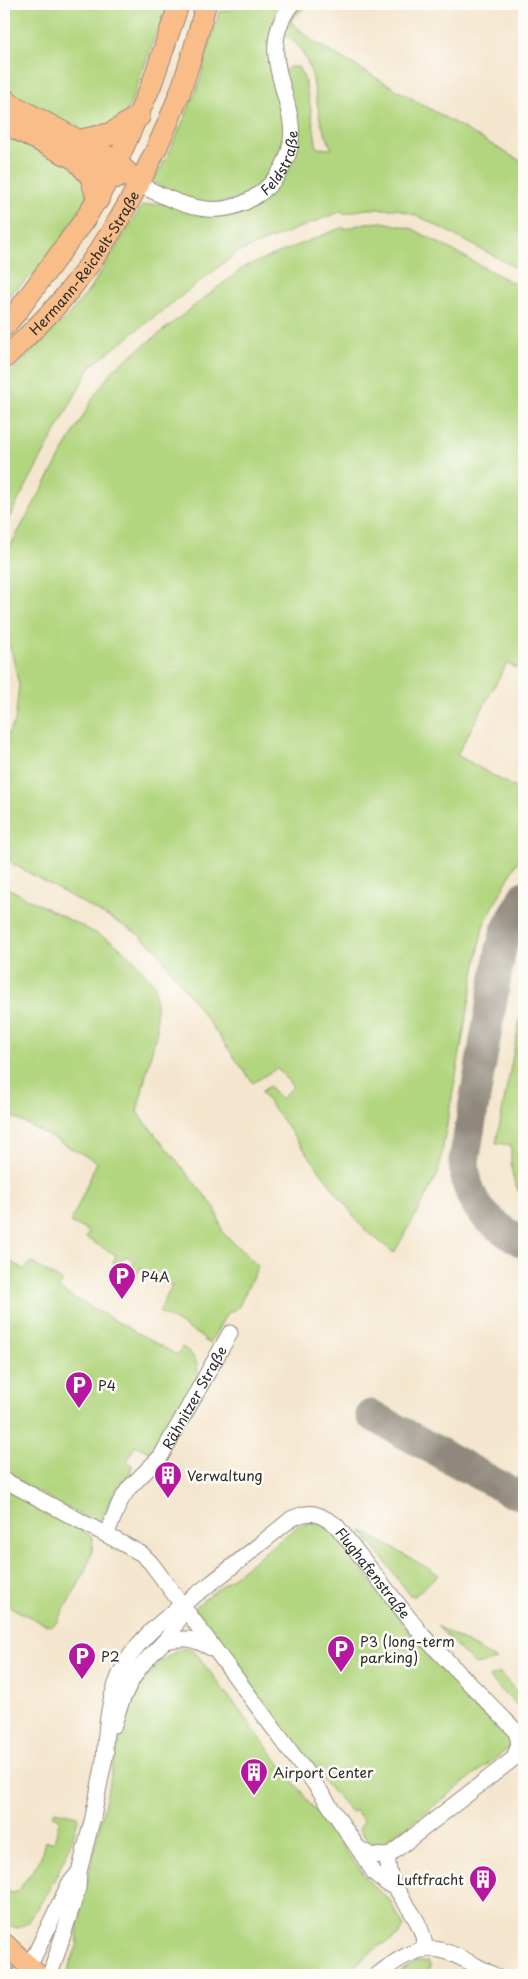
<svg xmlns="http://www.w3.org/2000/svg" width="528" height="1979" font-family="'Playpen Sans',sans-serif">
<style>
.green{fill:#b2d67f;stroke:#6e8055}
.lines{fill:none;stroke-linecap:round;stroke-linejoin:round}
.taxiway{stroke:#90887c;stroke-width:31}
.minor-casing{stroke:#90887c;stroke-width:17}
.major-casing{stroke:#90887c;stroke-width:22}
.highway-casing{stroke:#90887c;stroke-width:24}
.minor{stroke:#fff;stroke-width:15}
.major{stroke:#f8bd89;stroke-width:20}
.highway{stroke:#f8bd89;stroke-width:22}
.labels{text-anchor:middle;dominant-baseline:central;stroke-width:5;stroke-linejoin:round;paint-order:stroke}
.street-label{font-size:14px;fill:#2b2b2b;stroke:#fdfcf7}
.poi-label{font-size:14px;fill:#2b2b2b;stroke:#fdfcf7;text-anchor:start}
</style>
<rect width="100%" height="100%" fill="#fdfcf7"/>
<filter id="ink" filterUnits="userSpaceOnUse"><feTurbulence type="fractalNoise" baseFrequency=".02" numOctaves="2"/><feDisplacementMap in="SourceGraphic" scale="10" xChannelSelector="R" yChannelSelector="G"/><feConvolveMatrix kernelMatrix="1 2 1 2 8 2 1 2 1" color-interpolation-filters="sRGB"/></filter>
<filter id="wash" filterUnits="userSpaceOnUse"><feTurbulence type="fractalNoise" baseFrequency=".0096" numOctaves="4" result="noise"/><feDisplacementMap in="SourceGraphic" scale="20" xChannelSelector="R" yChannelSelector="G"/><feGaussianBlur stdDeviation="1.12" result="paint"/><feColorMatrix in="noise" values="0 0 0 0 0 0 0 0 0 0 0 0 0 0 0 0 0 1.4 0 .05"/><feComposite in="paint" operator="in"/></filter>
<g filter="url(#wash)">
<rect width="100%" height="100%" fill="#f4e6ce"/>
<!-- green -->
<path class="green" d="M4,4H167L169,6L158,29L130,105L122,119L85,134L4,92Z
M231,4H286L282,9L285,138L278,163L263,184L240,200L197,204L159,187L154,180L169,153L197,89L219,12L231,10Z
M298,4H308L290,21L314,42L524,163V272L422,218L397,209H365L343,214L342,211L238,252L91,366L4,527V379L67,317L90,289L142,206L165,203L231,214L290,162L283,74L289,67H298L304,78L310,105L317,148L332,149L321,124L312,75L307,61L297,44L283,34Z
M4,133L69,164L88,185L86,200L47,262L4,300Z
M383,222L413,229L524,289V672L507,663L457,755L524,793V849L483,926L438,1174L394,1253L363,1228L261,1092L269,1086L281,1099L293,1087L277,1068L253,1083L155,948L135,932L13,864L4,852V742L15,721L19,685L12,653L4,636V557L96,393L114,369L244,267L343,227L344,229L366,223Z
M4,884L9,889L113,942L133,959L155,985L157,1030L137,1112L215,1208L223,1233L258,1266L238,1308L227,1313L210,1343L205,1341L203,1337L159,1312L172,1286L140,1268L136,1276L132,1274L134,1261L126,1256L116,1265L113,1263L116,1255L86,1238L89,1232L71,1222L97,1162L4,1112Z
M524,998V1200C510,1180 511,1168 511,1145L496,1143Z
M4,1258L25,1270L30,1262L62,1281L58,1289L177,1355L182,1347C194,1354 200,1363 197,1377L158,1449L149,1452L135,1445L127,1461L132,1465C131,1476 122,1483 115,1492C109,1502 104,1512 102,1523L98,1525L4,1473Z
M4,1487L91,1536C101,1553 66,1605 57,1622L52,1626L46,1625L4,1604Z
M313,1522L322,1524L331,1529L412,1635L488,1709L506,1732L510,1741L509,1748L386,1843C372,1847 367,1839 359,1830L364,1821L356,1811L351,1812L294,1747L194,1612L195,1608L201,1602L298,1526Z
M361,1530L438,1574L415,1596L410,1595Z
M437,1626L497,1660L475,1665Z
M187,1648L195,1652L371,1884L389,1899L404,1927L399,1936L379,1946L343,1975H69V1966L78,1944L77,1927L123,1722C133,1697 158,1652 187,1648Z
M500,1673L524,1700V1723L520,1709L488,1677Z
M55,1811L77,1816L78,1819C69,1857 49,1891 28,1923L18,1928L4,1924V1891L14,1893L18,1891L40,1860L45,1841L54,1842L60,1818L52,1815Z
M428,1961L431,1967L423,1975H395L414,1963Z"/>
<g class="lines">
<!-- taxiway -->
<path class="taxiway" d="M524,896L506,931L501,948L464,1161C466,1205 488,1223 524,1243
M371,1415L511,1492L524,1495"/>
</g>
</g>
<g filter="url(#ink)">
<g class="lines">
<!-- minor casing -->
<g class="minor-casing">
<g id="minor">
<path id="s1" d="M138,184C176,202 213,223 253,198C278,183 295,154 291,124C287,88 265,56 282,20C285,14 287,9 292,4"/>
<path d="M4,1480L142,1554L151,1563L320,1791L375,1874L386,1883L395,1888"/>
<path id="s2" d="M106,1535L120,1502L129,1488L161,1456L230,1333"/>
<path d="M166,1641C187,1637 193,1638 211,1648"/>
<path d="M114,1725C120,1703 128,1683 142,1665C162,1641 174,1639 183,1605"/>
<path id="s3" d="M104,1760C106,1727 108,1694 125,1664C144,1630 180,1607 210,1584C237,1563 264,1541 291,1519C310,1509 318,1513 336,1525L423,1636L514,1729C521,1741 519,1747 513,1759L388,1856L370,1855L360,1849"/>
<path d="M388,1856C385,1893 422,1909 425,1948"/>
<path d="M29,1967L69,1884L79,1872"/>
<path d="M50,1975L78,1889L79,1872L93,1817L106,1752"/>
<path d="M377,1975C430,1934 439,1947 494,1975"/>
</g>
</g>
<!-- major casing -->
<g class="major-casing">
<g id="major">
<path d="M4,327L17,312L85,219L112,174L152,83L179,4"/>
<path id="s4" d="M4,359C24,339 46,319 65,296C113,238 152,166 179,95C190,65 198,34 206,4"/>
<path d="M4,1943L38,1975"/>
<path d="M4,1974L5,1975"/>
</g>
</g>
<!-- highway casing -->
<g class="highway-casing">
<path id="highway" d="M4,99L9,104L101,153L118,164L138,184
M4,122L76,159L118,177
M79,141L111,134L139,116
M77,160L91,176L98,199"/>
</g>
<!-- minor -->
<use href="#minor" class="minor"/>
<!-- major -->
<use href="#major" class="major"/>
<!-- highway -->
<use href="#highway" class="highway"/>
</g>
</g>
<!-- icons -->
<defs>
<g id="parking-pin" transform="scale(1.4375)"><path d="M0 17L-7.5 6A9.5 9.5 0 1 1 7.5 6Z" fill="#b5179e" stroke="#fdfcf7"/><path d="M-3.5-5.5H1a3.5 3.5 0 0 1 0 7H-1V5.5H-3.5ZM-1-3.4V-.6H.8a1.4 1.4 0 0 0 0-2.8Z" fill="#fff"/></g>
<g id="building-pin" transform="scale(1.4375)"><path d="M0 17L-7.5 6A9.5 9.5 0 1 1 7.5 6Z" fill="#b5179e" stroke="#fdfcf7"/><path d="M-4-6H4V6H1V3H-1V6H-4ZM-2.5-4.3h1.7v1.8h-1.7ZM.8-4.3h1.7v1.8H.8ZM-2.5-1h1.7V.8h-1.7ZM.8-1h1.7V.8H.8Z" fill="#fff"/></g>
</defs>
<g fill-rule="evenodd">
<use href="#parking-pin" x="122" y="1276"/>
<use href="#parking-pin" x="79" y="1385"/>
<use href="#building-pin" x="168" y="1475"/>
<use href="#parking-pin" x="341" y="1649"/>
<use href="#parking-pin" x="82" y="1656"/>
<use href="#building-pin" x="254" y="1772"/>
<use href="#building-pin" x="483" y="1879"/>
</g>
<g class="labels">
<!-- street labels -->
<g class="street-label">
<text stroke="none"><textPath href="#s1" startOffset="168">Feldstraße</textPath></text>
<text stroke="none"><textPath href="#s4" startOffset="126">Hermann-Reichelt-Straße</textPath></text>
<text stroke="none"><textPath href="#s2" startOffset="165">Rähnitzer Straße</textPath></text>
<text stroke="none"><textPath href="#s3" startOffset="430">Flughafenstraße</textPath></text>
</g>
<!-- poi labels -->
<g class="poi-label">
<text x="141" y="1276">P4A</text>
<text x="98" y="1385">P4</text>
<text x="187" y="1475">Verwaltung</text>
<text x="360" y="1641">P3 (long-term<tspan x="360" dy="16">parking)</tspan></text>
<text x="101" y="1656">P2</text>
<text x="273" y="1772">Airport Center</text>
<text x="464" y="1879" text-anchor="end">Luftfracht</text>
</g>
</g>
<!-- margin -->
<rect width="528" height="1979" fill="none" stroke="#fdfcf7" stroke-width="20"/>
</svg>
